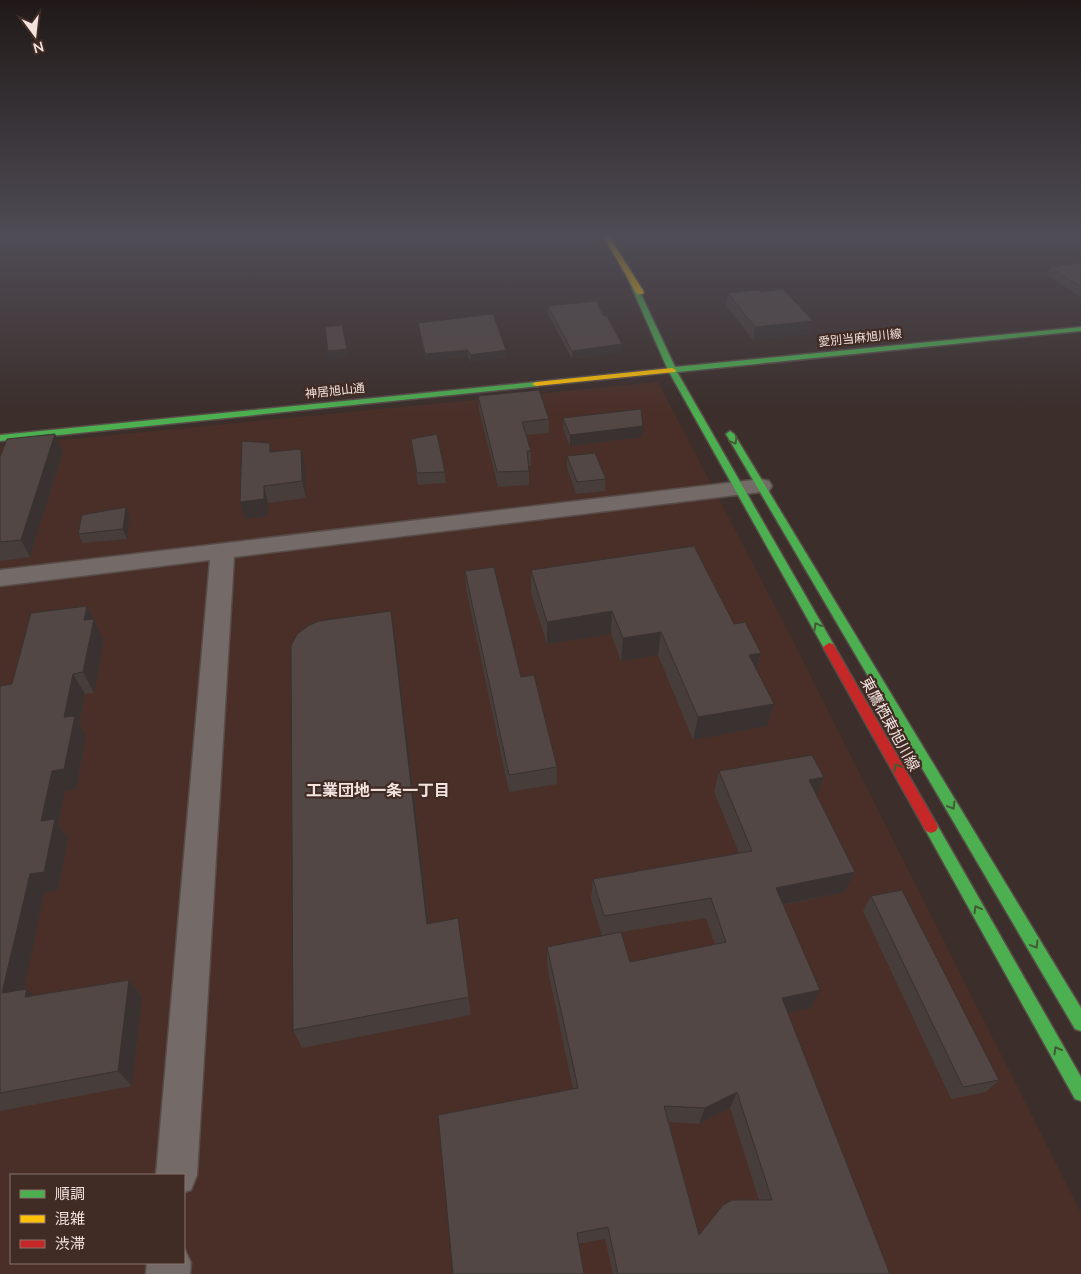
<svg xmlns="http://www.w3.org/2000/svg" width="1081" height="1274" font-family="'Nunito Sans','Noto Sans JP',sans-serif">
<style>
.built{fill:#4a2f28;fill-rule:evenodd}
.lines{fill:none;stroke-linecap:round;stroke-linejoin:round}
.street-casing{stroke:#584c49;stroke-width:3}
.fast-casing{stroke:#584c49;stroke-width:3}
.slow-casing{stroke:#584c49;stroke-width:3}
.jam-casing{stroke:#584c49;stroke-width:3}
.street{fill:#746a67;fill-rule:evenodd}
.fast{fill:#4caf50;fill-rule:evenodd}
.slow{fill:#ffc107;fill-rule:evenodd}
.jam{fill:#c62828;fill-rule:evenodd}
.wall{fill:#473d3a;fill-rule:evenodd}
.shaded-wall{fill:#393230}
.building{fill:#524744;stroke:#393230;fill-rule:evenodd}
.oneway{stroke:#455934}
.labels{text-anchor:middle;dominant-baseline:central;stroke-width:4.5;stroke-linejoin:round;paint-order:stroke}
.far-street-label{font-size:12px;fill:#f3e3df;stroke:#412b25}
.street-label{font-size:15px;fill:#f3e3df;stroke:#412b25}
.neighbourhood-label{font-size:16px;font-weight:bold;fill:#f3e3df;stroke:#412b25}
</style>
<rect width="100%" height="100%" fill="#3b2e2b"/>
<!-- built -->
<path class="built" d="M658,382L787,629L1081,1213V1274H0V446ZM11,1175H184V1263H11Z"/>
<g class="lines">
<!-- street casing -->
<g class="street-casing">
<path id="street" d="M761,479L769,481L772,486L769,491L234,557L197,1175L191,1190L184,1192V1175H156L210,560L0,586V570Z
M184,1248L191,1263L190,1274H146L147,1263H184Z"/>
</g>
<!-- fast casing -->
<g class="fast-casing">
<path id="fast" d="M628,276L633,277L675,367L1081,327V331L677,372L835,647L829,651L825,650L668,370L627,277Z
M536,382H539V386L0,441V435Z
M730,431L734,434L1081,1008V1031L1075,1029L726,434Z
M931,821L936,823L1081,1077V1101L1075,1099L926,831L924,827L926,823Z"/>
</g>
<!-- slow casing -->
<g class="slow-casing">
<path id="slow" d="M603,236H609L644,292L643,294H637Z
M672,368L676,370L675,372L536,386L532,384L536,382Z"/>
</g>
<!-- jam casing -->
<g class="jam-casing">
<path id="jam" d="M829,643L833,644L936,823L938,827L936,831L931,833L926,831L823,647Z"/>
</g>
<!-- street -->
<use href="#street" class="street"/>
<!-- fast -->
<use href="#fast" class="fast"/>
<!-- slow -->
<use href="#slow" class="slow"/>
<!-- jam -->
<use href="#jam" class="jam"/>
</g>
<!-- wall -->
<path class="wall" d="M1075,236H1081V241Z
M1081,263V298L1048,275L1051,267Z
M728,293L810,334L753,340L726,305Z
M548,306L604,316L622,344L621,352L572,359L548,314Z
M418,323L506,357L471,362L468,356L426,361L419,329Z
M478,396L549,419V433L526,435L531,451V465L529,466V485L498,487L479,410Z
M563,418L643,426L642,437L570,446L563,429Z
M411,439L445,472L446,483L418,485Z
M63,451L30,557L0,561V457Z
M273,452L305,465L306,498L268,503V516L245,519Z
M567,456L606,479L605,491L576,494L567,468Z
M130,517L127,539L83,543L78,534Z
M531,570L734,624L761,653L757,670L774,704L767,726L693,740L658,655L621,661L611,634L547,644L531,593Z
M465,571L521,677L557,767V784L509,792L466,588Z
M87,606L104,640L94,693L85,694L79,723L86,736L76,789L65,791L58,824L68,838L58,890L44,893L24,989L34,996L129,980L142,997L132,1086L0,1111V686L12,684Z
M391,611L395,634L429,924L458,918L471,1015L302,1048L293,1030Z
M719,771L824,777L817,795L855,872L845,892L783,905L820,990L811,1008L788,1013L890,1274H613L605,1239L578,1244L453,1274L573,1089L547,966V947L618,933L602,936L591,899L593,879L739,853L714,792ZM706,918L715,945L630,962L621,932ZM730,1108L759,1200L699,1235L669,1122L699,1124Z
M871,896L999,1080L986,1092L951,1099L863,911Z"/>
<!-- shaded-wall -->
<path class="shaded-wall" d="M813,321L810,334L753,340L755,327Z
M622,344L621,352L572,359V351Z
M347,349L349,358L329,360L328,351Z
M468,350V356L426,361L425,354Z
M506,350V357L471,362L470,355Z
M643,426L642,437L570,446V435Z
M55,434L63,451L30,557L21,540Z
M301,449L305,465L306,498L302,481Z
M264,486L268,503V516L245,519L240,502Z
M126,507L130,517L127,539L123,529Z
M87,606L104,640L94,693L83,672L84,620Z
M391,611L395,634L431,944L427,924Z
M612,611L611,634L547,644V622Z
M661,632L658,655L621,661L623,638Z
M761,653L755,676L749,655Z
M73,674L85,694L79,723L86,736L76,789L65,791L58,824L68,838L58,890L44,893L20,1010L2,993Z
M774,704L767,726L693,740L698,717Z
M824,777L816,798L809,780Z
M855,872L845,892L769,907L776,888Z
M129,980L142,997L132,1086L118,1071Z
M27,989L43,1006L25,997Z
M820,990L811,1008L774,1016L782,998Z
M737,1092L730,1108L699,1124L705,1108Z"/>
<!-- building -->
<path class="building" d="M1081,263V287L1051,267Z
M783,289L813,321L755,327L728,293L759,290L760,292Z
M596,301L604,316H607L622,344L572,351L548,306Z
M493,314L506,350L470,355L468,350L425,354L418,323Z
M342,325L347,349L328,351L325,327Z
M539,390L549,419L522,422L531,451H527L529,471L497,472L478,396Z
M641,409L643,426L570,435L563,418Z
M55,434L21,540L0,542V457L7,439Z
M437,434L445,472L417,473L411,439Z
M242,441L270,443V452L301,449L302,481L264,486V499L240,502Z
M595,453L606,479L577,482L567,456Z
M126,507L123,529L78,534L82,515Z
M694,546L734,624L745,622L761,653L749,655L774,704L698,717L661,632L623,638L612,611L547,622L531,570Z
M494,567L521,677L534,675L557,767L509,775L465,571Z
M87,606L84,620L94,619L83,672L73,674L64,717L75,716L64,769L52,771L41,821L55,819L44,872L30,874L2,993L27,989L25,997L129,980L118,1071L0,1093V686L12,684L31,613Z
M391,611L427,924L458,918L469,997L293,1030L291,646L297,634L308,626L319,621Z
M812,755L824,777L809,780L855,872L776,888L820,990L782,998L890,1274H618L608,1227L577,1233L584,1274H453L438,1115L578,1088L547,947L621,932L630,962L726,942L711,898L604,916L593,879L752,851L719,771ZM737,1092L772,1200H732L723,1205L699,1235L664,1106L705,1108Z
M902,890L999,1080L963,1087L871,896Z"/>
<!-- one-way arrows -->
<defs><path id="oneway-chevron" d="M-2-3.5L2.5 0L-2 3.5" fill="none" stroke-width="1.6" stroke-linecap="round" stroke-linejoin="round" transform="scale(1.25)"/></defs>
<g class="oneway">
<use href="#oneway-chevron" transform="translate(734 441) rotate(59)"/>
<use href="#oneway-chevron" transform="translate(817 626) rotate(-119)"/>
<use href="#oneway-chevron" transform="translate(897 767) rotate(-119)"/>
<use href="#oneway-chevron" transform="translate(952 806) rotate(59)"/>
<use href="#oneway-chevron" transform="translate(977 909) rotate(-119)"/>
<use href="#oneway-chevron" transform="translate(1035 945) rotate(59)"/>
<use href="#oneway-chevron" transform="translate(1057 1050) rotate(-119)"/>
</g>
<!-- sky -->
<linearGradient id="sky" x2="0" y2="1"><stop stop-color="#201918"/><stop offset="0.57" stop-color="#4f4c55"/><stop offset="1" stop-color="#4f4c55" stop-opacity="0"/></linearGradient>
<rect width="1081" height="414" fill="url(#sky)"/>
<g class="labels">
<!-- far-street labels -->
<g class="far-street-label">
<text transform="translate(860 338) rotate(-6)">愛別当麻旭川線</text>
<text transform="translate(335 391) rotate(-6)">神居旭山通</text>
</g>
<!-- street labels -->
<g class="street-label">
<text transform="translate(890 724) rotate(61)">東鷹栖東旭川線</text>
</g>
<!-- neighbourhood labels -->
<g class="neighbourhood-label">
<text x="378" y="791">工業団地一条一丁目</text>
</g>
</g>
<!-- legend -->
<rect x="10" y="1174" width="175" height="90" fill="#412b25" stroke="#88756f"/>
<rect x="20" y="1190" width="25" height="8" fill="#4caf50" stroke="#88756f"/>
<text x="55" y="1199" font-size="15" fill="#f3e3df">順調</text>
<rect x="20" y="1215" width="25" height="8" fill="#ffc107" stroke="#88756f"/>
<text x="55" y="1224" font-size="15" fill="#f3e3df">混雑</text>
<rect x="20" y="1240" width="25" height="8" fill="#c62828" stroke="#88756f"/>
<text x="55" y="1249" font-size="15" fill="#f3e3df">渋滞</text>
<!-- north arrow -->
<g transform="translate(35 35) rotate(165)" stroke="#412b25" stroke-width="4" paint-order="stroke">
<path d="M0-4L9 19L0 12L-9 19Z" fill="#f3e3df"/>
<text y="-8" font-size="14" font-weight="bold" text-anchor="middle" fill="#f3e3df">N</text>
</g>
</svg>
